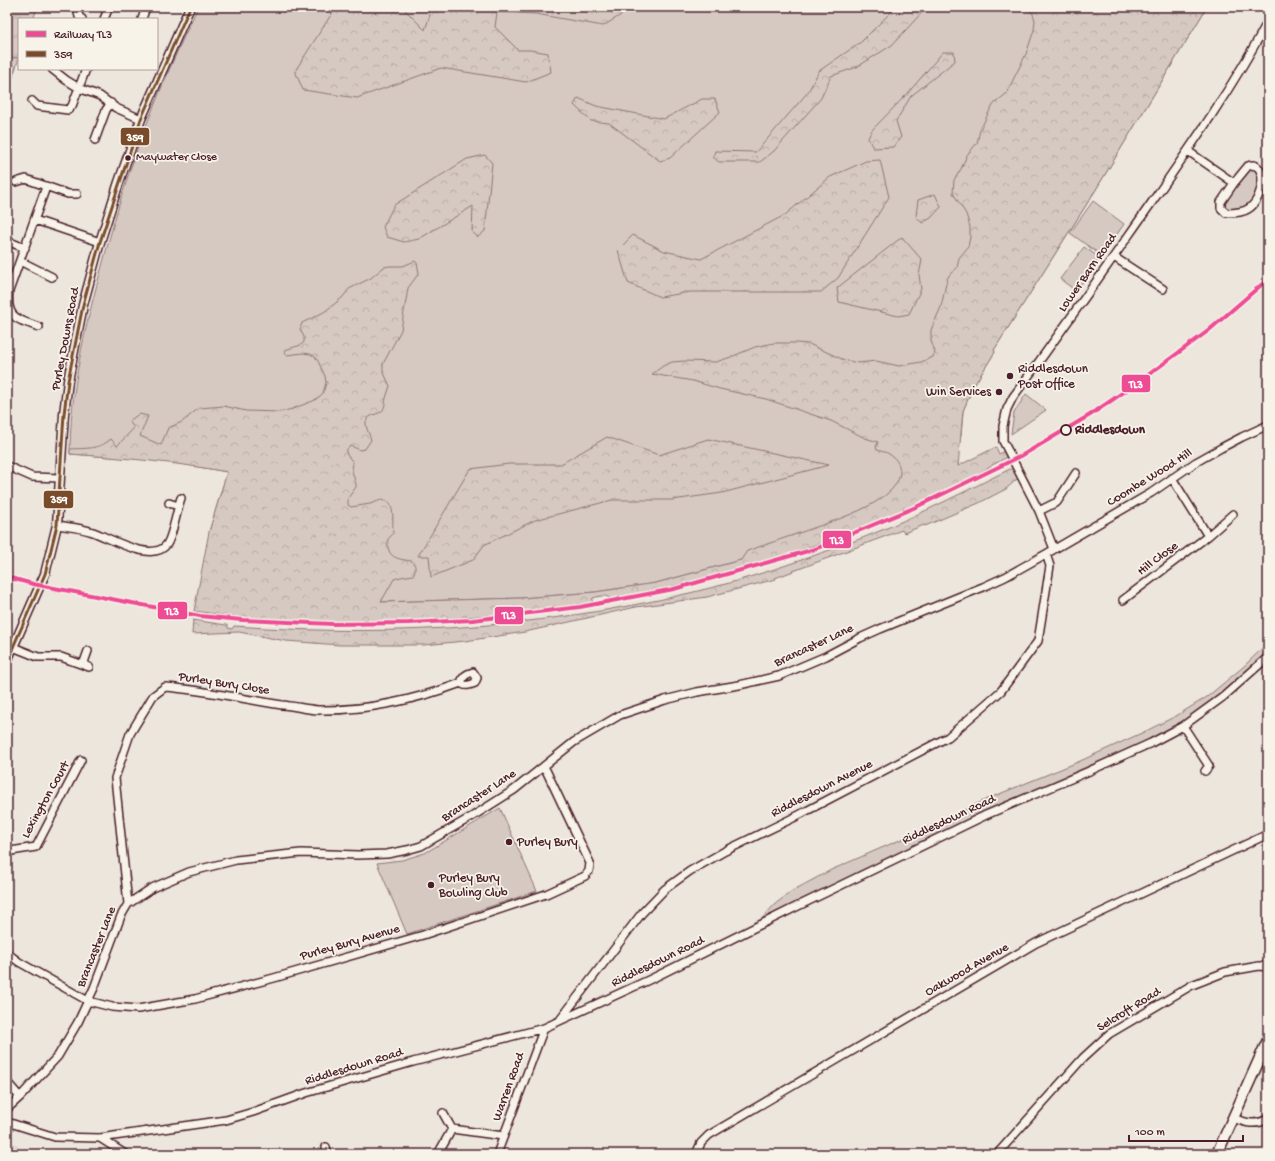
<svg xmlns="http://www.w3.org/2000/svg" width="1275" height="1161" font-family="'Gochi Hand',sans-serif">
<style>
.built{fill:#e0d7d0}
.grass{fill:#d5c9c2;stroke:#907476}
.forest{fill:url(#forest-crowns);stroke:#907476}
.park{fill:url(#park-tufts);stroke:#907476}
.lines{fill:none;stroke-linecap:round;stroke-linejoin:round}
.minor-casing{stroke:#4a1f2b;stroke-width:10}
.tertiary-casing{stroke:#4a1f2b;stroke-width:11}
.primary-casing{stroke:#4a1f2b;stroke-width:13}
.minor{stroke:#f7f3e8;stroke-width:7}
.tertiary{stroke:#f7f3e8;stroke-width:8}
.primary{stroke:#f7f3e8;stroke-width:10}
.bus-1-casing{stroke:#f7f3e8;stroke-width:6}
.bus-1{stroke:#7a4b2a;stroke-width:3}
.rail-1-casing{stroke:#f7f3e8;stroke-width:7}
.rail-1{stroke:#ee4b95;stroke-width:4}
.bus-dot{fill:#4a1f2b;stroke:#f7f3e8;stroke-width:1.5}
.stop-dot{fill:#f7f3e8;stroke:#4a1f2b;stroke-width:2}
.labels{text-anchor:middle;dominant-baseline:central;stroke-width:3.5;stroke-linejoin:round;paint-order:stroke}
.bus-label{font-size:12px;fill:#4a1f2b;stroke:#f7f3e8;text-anchor:start}
.street-label{font-size:13px;fill:#4a1f2b;stroke:#f7f3e8}
.poi-label{font-size:13px;fill:#4a1f2b;stroke:#f7f3e8;text-anchor:start}
.stop-label{font-size:13px;font-weight:bold;fill:#4a1f2b;stroke:#f7f3e8;text-anchor:start}
.line-badge{stroke:#f7f3e8;stroke-width:1.5}
.badge-label{font-size:11px;text-anchor:middle;font-weight:bold;fill:#fff}
</style>
<defs>
<pattern id="forest-crowns" width="20" height="18" patternUnits="userSpaceOnUse"><rect width="20" height="18" fill="#d5c9c2"/><path d="M2 6a3 3 0 1 1 6 0M12 15a3 3 0 1 1 6 0" fill="none" stroke="#b8aca7"/></pattern>
<pattern id="park-tufts" width="24" height="20" patternUnits="userSpaceOnUse"><rect width="24" height="20" fill="#d5c9c2"/><path d="M3 7l-1-3M5 7V3M7 7l1-3M15 17l-1-3M17 17v-4M19 17l1-3" fill="none" stroke="#b8aca7"/></pattern>
</defs>
<rect width="100%" height="100%" fill="#ece6dd"/>
<filter id="ink" filterUnits="userSpaceOnUse"><feTurbulence type="fractalNoise" baseFrequency=".025" numOctaves="2"/><feDisplacementMap in="SourceGraphic" scale="8" xChannelSelector="R" yChannelSelector="G"/><feConvolveMatrix kernelMatrix="1 2 1 2 8 2 1 2 1" color-interpolation-filters="sRGB"/></filter>
<g filter="url(#ink)">
<!-- built -->
<path class="built" d="M7,1137L27,1154H7Z"/>
<!-- grass -->
<path class="grass" d="M198,7H1207L1095,191L994,350L995,352L973,387L963,411L961,436L930,482L741,560L656,583L595,592L522,598L381,602L209,532L227,472L182,464L140,459L70,454C70,390 85,327 102,266C115,217 129,168 148,121C163,83 180,44 198,7Z
M1250,168L1256,170C1261,181 1259,197 1249,205C1242,212 1223,213 1224,200Z
M1093,201L1124,224L1102,256L1070,233Z
M1084,247L1100,258L1076,291L1060,279Z
M1026,394L1046,410L1011,434L1014,413Z
M1268,643V652L1221,694L1181,723L1149,740L984,811L759,922L774,905L792,891L831,870L925,829L987,799L1078,762L1146,731L1176,716L1207,697L1243,667Z
M500,808L537,891L407,934L377,863L402,860L425,853Z"/>
<!-- forest -->
<path class="forest" d="M336,7H402L425,30L430,15L426,7H620L621,15L603,26L536,14L497,12L495,27L518,50H530L548,53L551,72L526,82L441,68L357,98L303,90L295,71Z
M896,7H927L892,45L857,67L831,76L821,98L774,151L760,162H719L713,157L715,151L756,152L808,92L819,71L861,42Z
M1027,7H1207L1095,191L994,350L995,352L973,387L963,411L958,466L996,447L999,454L1004,451L1006,456L1005,458C921,508 826,544 732,572C692,583 651,590 611,599C605,594 600,596 593,598L592,602C484,619 375,626 266,619C242,618 218,614 194,611L209,532L227,472C175,462 123,458 70,454V449C86,448 98,450 111,439L117,446L134,428L129,421L139,414L148,416L140,436L161,445L168,428L182,422L199,408L224,406L246,411L280,412L292,409L313,401L319,397L323,393L326,383L325,376L317,359L314,356L310,354L303,353L287,355L285,352V350L301,345L304,342V337L300,329L302,323L324,312L342,298L349,289L371,278L384,267L390,266H403L415,261L417,263L419,273L408,288L401,330L383,364V371L390,386C389,390 387,394 386,398C385,402 385,407 383,410C380,415 364,414 366,425C367,431 370,435 371,440L365,449L360,450L351,446L348,448L346,451L347,455L353,462L352,471L356,484V487L348,498V505L351,507L370,504L381,500L389,502C395,512 392,522 393,534L388,539C386,558 397,559 412,561C416,565 416,570 413,575L401,577L394,579L381,602L522,598L595,592L656,583L741,560L747,551C765,545 784,538 802,532C826,523 897,504 900,473C900,467 898,461 893,457C888,452 883,452 877,450L876,447L878,442L865,438L831,421L766,399L720,389L693,381L652,374L663,366L672,362L685,361L716,362L731,357L755,347L774,343H796L809,344L844,360L858,363L876,361L899,366L921,362L933,357L935,352L931,341V330L941,307L947,279L950,274L957,268L959,258L968,247L970,237V227L966,214L953,193L954,180L961,169L967,155L977,143L980,130L991,108L995,103L1006,94L1026,54L1034,30L1035,20L1033,14Z
M943,52H954L955,61L911,96L896,121L901,137L893,147L873,148L868,138L872,130L908,93Z
M7,57L19,58L7,94Z
M578,98L596,106L664,119L702,99H715L720,112L670,158L660,161L609,123L591,121L574,105Z
M485,155L492,163L485,231L478,237L472,232L473,206L419,239L404,242L387,237L383,227L394,205L467,159Z
M880,160L889,197L838,278L821,292H690L660,297L628,283L618,250L633,235L664,251L701,259L785,215L830,177L866,161Z
M935,194L941,207L931,218L922,223L916,216L918,200Z
M902,237L922,260L919,275L921,289L909,314L898,316L839,302L837,288Z
M607,437L659,455L708,439L829,465L722,493L672,500H612L535,520L484,545L473,560L431,577L429,556H418L470,469L509,464H561Z
M1010,469H1014L1021,480L1017,479L1006,489L979,503L925,526L924,525L904,533L902,530L775,578L776,579L707,597L636,607L525,632L465,641L424,645H340L286,641L239,632L192,634L193,620L226,625L228,626V628L232,629L234,626C400,638 561,627 722,585C762,574 802,560 841,546C900,525 954,497 1010,469Z"/>
<!-- park -->
<path class="park" d="M7,7H38L33,19H19V58L7,57Z"/>
<g class="lines">
<!-- minor casing -->
<g class="minor-casing">
<path id="minor" d="M78,12L79,17L82,19
M104,19L109,7
M142,19L146,7
M52,69L66,80L79,88L100,96L116,108L141,119
M32,101L37,106L68,110L72,106L86,69
M95,140L106,110L111,103
M1188,151L1234,183L1221,202V208L1226,213C1233,213 1242,213 1248,209C1265,199 1268,159 1248,166L1234,183
M16,182L26,179L68,194H77
M35,220L100,242
M7,241L25,248
M1114,257L1163,289
M20,261L52,277
M39,327C17,319 6,319 9,291L46,187
M7,466L32,477L60,478
M1172,478L1208,536
M169,503L178,506
M1039,511L1057,502L1076,473
M57,525C69,527 82,528 93,532C110,538 153,564 167,544C173,535 177,509 181,498
M1054,549L1039,511L1003,441V426L1007,409L1013,397C1060,334 1105,269 1150,205C1192,145 1234,85 1268,21
M1123,600L1208,536L1233,514
M13,647L38,657H61L89,667
M83,665L88,651
M1183,726L1209,766L1205,771
M7,853L11,851L36,847L81,760
M128,904L115,778L130,734L153,696L165,687C204,690 243,699 282,705C294,706 306,709 318,710C367,711 415,700 461,683C463,676 466,674 473,672L477,678L475,683C470,685 465,687 461,683
M7,953L19,962L88,1001L112,1007L138,1009L195,999L274,978L423,935L546,894L585,876L589,871L590,863L544,766
M560,1020L642,913L665,889L690,871L725,851L793,818L948,737L1001,691L1038,641L1050,566L1046,554
M7,1082L20,1097
M7,1109L20,1097L58,1056L78,1022L94,988L121,916L128,904L152,888L189,872L236,860L301,853L358,855L387,854L407,850L421,846L473,816L514,790L574,742L620,715L665,700L697,692L739,685L779,676L826,656L860,638L880,629L983,587L1005,577L1046,554L1151,493L1196,462L1221,448L1242,437L1268,425
M443,1113L452,1129L503,1136
M1233,1118C1246,1123 1255,1126 1268,1119
M7,1122L55,1137L100,1138L226,1120L253,1112L306,1093L413,1062L544,1028L653,978L798,906L986,815L1087,772L1151,743L1183,726L1223,697L1268,657
M100,1138L125,1154
M326,1147L327,1154
M438,1154L452,1129
M497,1154L544,1028
M696,1154L701,1143L709,1135L1036,943L1268,834
M997,1154L1083,1058L1109,1034L1192,985L1225,972L1259,966L1268,967"/>
</g>
<!-- tertiary casing -->
<g class="tertiary-casing">
<path id="tertiary" d="M7,661L45,574L57,525L64,414L68,381L83,305L100,242L119,182L141,119L190,7"/>
</g>
<!-- primary casing -->
<g class="primary-casing">
<path id="primary" d="M1217,1154L1268,1040"/>
</g>
<!-- minor -->
<use href="#minor" class="minor"/>
<!-- tertiary -->
<use href="#tertiary" class="tertiary"/>
<!-- primary -->
<use href="#primary" class="primary"/>
<!-- bus-1 casing -->
<g class="bus-1-casing">
<path id="bus-1" d="M7,661L45,574L57,525L64,414L68,381L83,305L100,242L141,119L190,7"/>
</g>
<!-- bus-1 -->
<use href="#bus-1" class="bus-1"/>
<!-- rail-1 casing -->
<g class="rail-1-casing">
<path id="rail-1" d="M7,577L33,584L200,616L242,620L333,624L409,623L473,620L580,607L674,589L815,549L916,507L1021,456L1090,415L1137,383L1208,331L1268,279"/>
</g>
<!-- rail-1 -->
<use href="#rail-1" class="rail-1"/>
</g>
</g>
<!-- markers -->
<g class="bus-dot">
<circle cx="128" cy="158" r="3.5"/>
<circle cx="1010" cy="376" r="4"/>
<circle cx="999" cy="392" r="4"/>
<circle cx="509" cy="842" r="4"/>
<circle cx="431" cy="885" r="4"/>
</g>
<circle class="stop-dot" cx="1066" cy="430" r="5"/>
<g class="labels">
<!-- bus labels -->
<g class="bus-label">
<text x="136" y="158">Maywater Close</text>
</g>
<!-- street labels -->
<g class="street-label">
<text transform="translate(1088 273) rotate(-55)">Lower Barn Road</text>
<text transform="translate(66 339) rotate(-79)">Purley Downs Road</text>
<text transform="translate(1150 478) rotate(-32)">Coombe Wood Hill</text>
<text transform="translate(1158 559) rotate(-37)">Hill Close</text>
<text transform="translate(814 646) rotate(-25)">Brancaster Lane</text>
<text transform="translate(224 684) rotate(9)">Purley Bury Close</text>
<text transform="translate(822 789) rotate(-27)">Riddlesdown Avenue</text>
<text transform="translate(479 796) rotate(-33)">Brancaster Lane</text>
<text transform="translate(46 800) rotate(-61)">Lexington Court</text>
<text transform="translate(949 820) rotate(-25)">Riddlesdown Road</text>
<text transform="translate(350 943) rotate(-16)">Purley Bury Avenue</text>
<text transform="translate(97 947) rotate(-68)">Brancaster Lane</text>
<text transform="translate(658 962) rotate(-26)">Riddlesdown Road</text>
<text transform="translate(967 970) rotate(-30)">Oakwood Avenue</text>
<text transform="translate(1129 1010) rotate(-32)">Selcroft Road</text>
<text transform="translate(354 1067) rotate(-17)">Riddlesdown Road</text>
<text transform="translate(509 1087) rotate(-70)">Warren Road</text>
</g>
<!-- poi labels -->
<g class="poi-label">
<text x="1018" y="369">Riddlesdown<tspan x="1018" dy="15">Post Office</tspan></text>
<text x="991" y="392" text-anchor="end">Win Services</text>
<text x="517" y="842">Purley Bury</text>
<text x="439" y="878">Purley Bury<tspan x="439" dy="15">Bowling Club</tspan></text>
</g>
<!-- stop labels -->
<g class="stop-label">
<text x="1075" y="430">Riddlesdown</text>
</g>
</g>
<g class="line-badge">
<rect x="120" y="127" width="30" height="19" rx="4" fill="#7a4b2a"/>
<rect x="1121" y="374" width="30" height="19" rx="4" fill="#ee4b95"/>
<rect x="43" y="490" width="31" height="19" rx="4" fill="#7a4b2a"/>
<rect x="822" y="530" width="30" height="19" rx="4" fill="#ee4b95"/>
<rect x="157" y="601" width="31" height="19" rx="4" fill="#ee4b95"/>
<rect x="494" y="606" width="30" height="19" rx="4" fill="#ee4b95"/>
</g>
<g class="badge-label">
<text x="135" y="141">359</text>
<text x="1136" y="388">TL3</text>
<text x="59" y="503">359</text>
<text x="837" y="544">TL3</text>
<text x="172" y="615">TL3</text>
<text x="509" y="619">TL3</text>
</g>
<!-- margin -->
<rect width="1275" height="1161" fill="none" stroke="#f7f3e8" stroke-width="24"/>
<rect x="12" y="12" width="1251" height="1137" fill="none" stroke="#4a1f2b" stroke-width="1.5" filter="url(#ink)"/>
<!-- legend -->
<rect x="18" y="18" width="140" height="52" fill="#f7f3e8" stroke="#b29e9c"/>
<rect x="26" y="31" width="20" height="6" fill="#ee4b95" stroke="#b29e9c"/>
<text x="54" y="38" font-size="12" fill="#4a1f2b">Railway TL3</text>
<rect x="26" y="51" width="20" height="6" fill="#7a4b2a" stroke="#b29e9c"/>
<text x="54" y="58" font-size="12" fill="#4a1f2b">359</text>
<!-- scale -->
<path d="M1129 1135v6h114v-6" fill="none" stroke="#4a1f2b" stroke-width="2"/>
<text x="1135" y="1135" font-size="12" fill="#4a1f2b" stroke="#f7f3e8" stroke-width="3" paint-order="stroke">100 m</text>
</svg>
